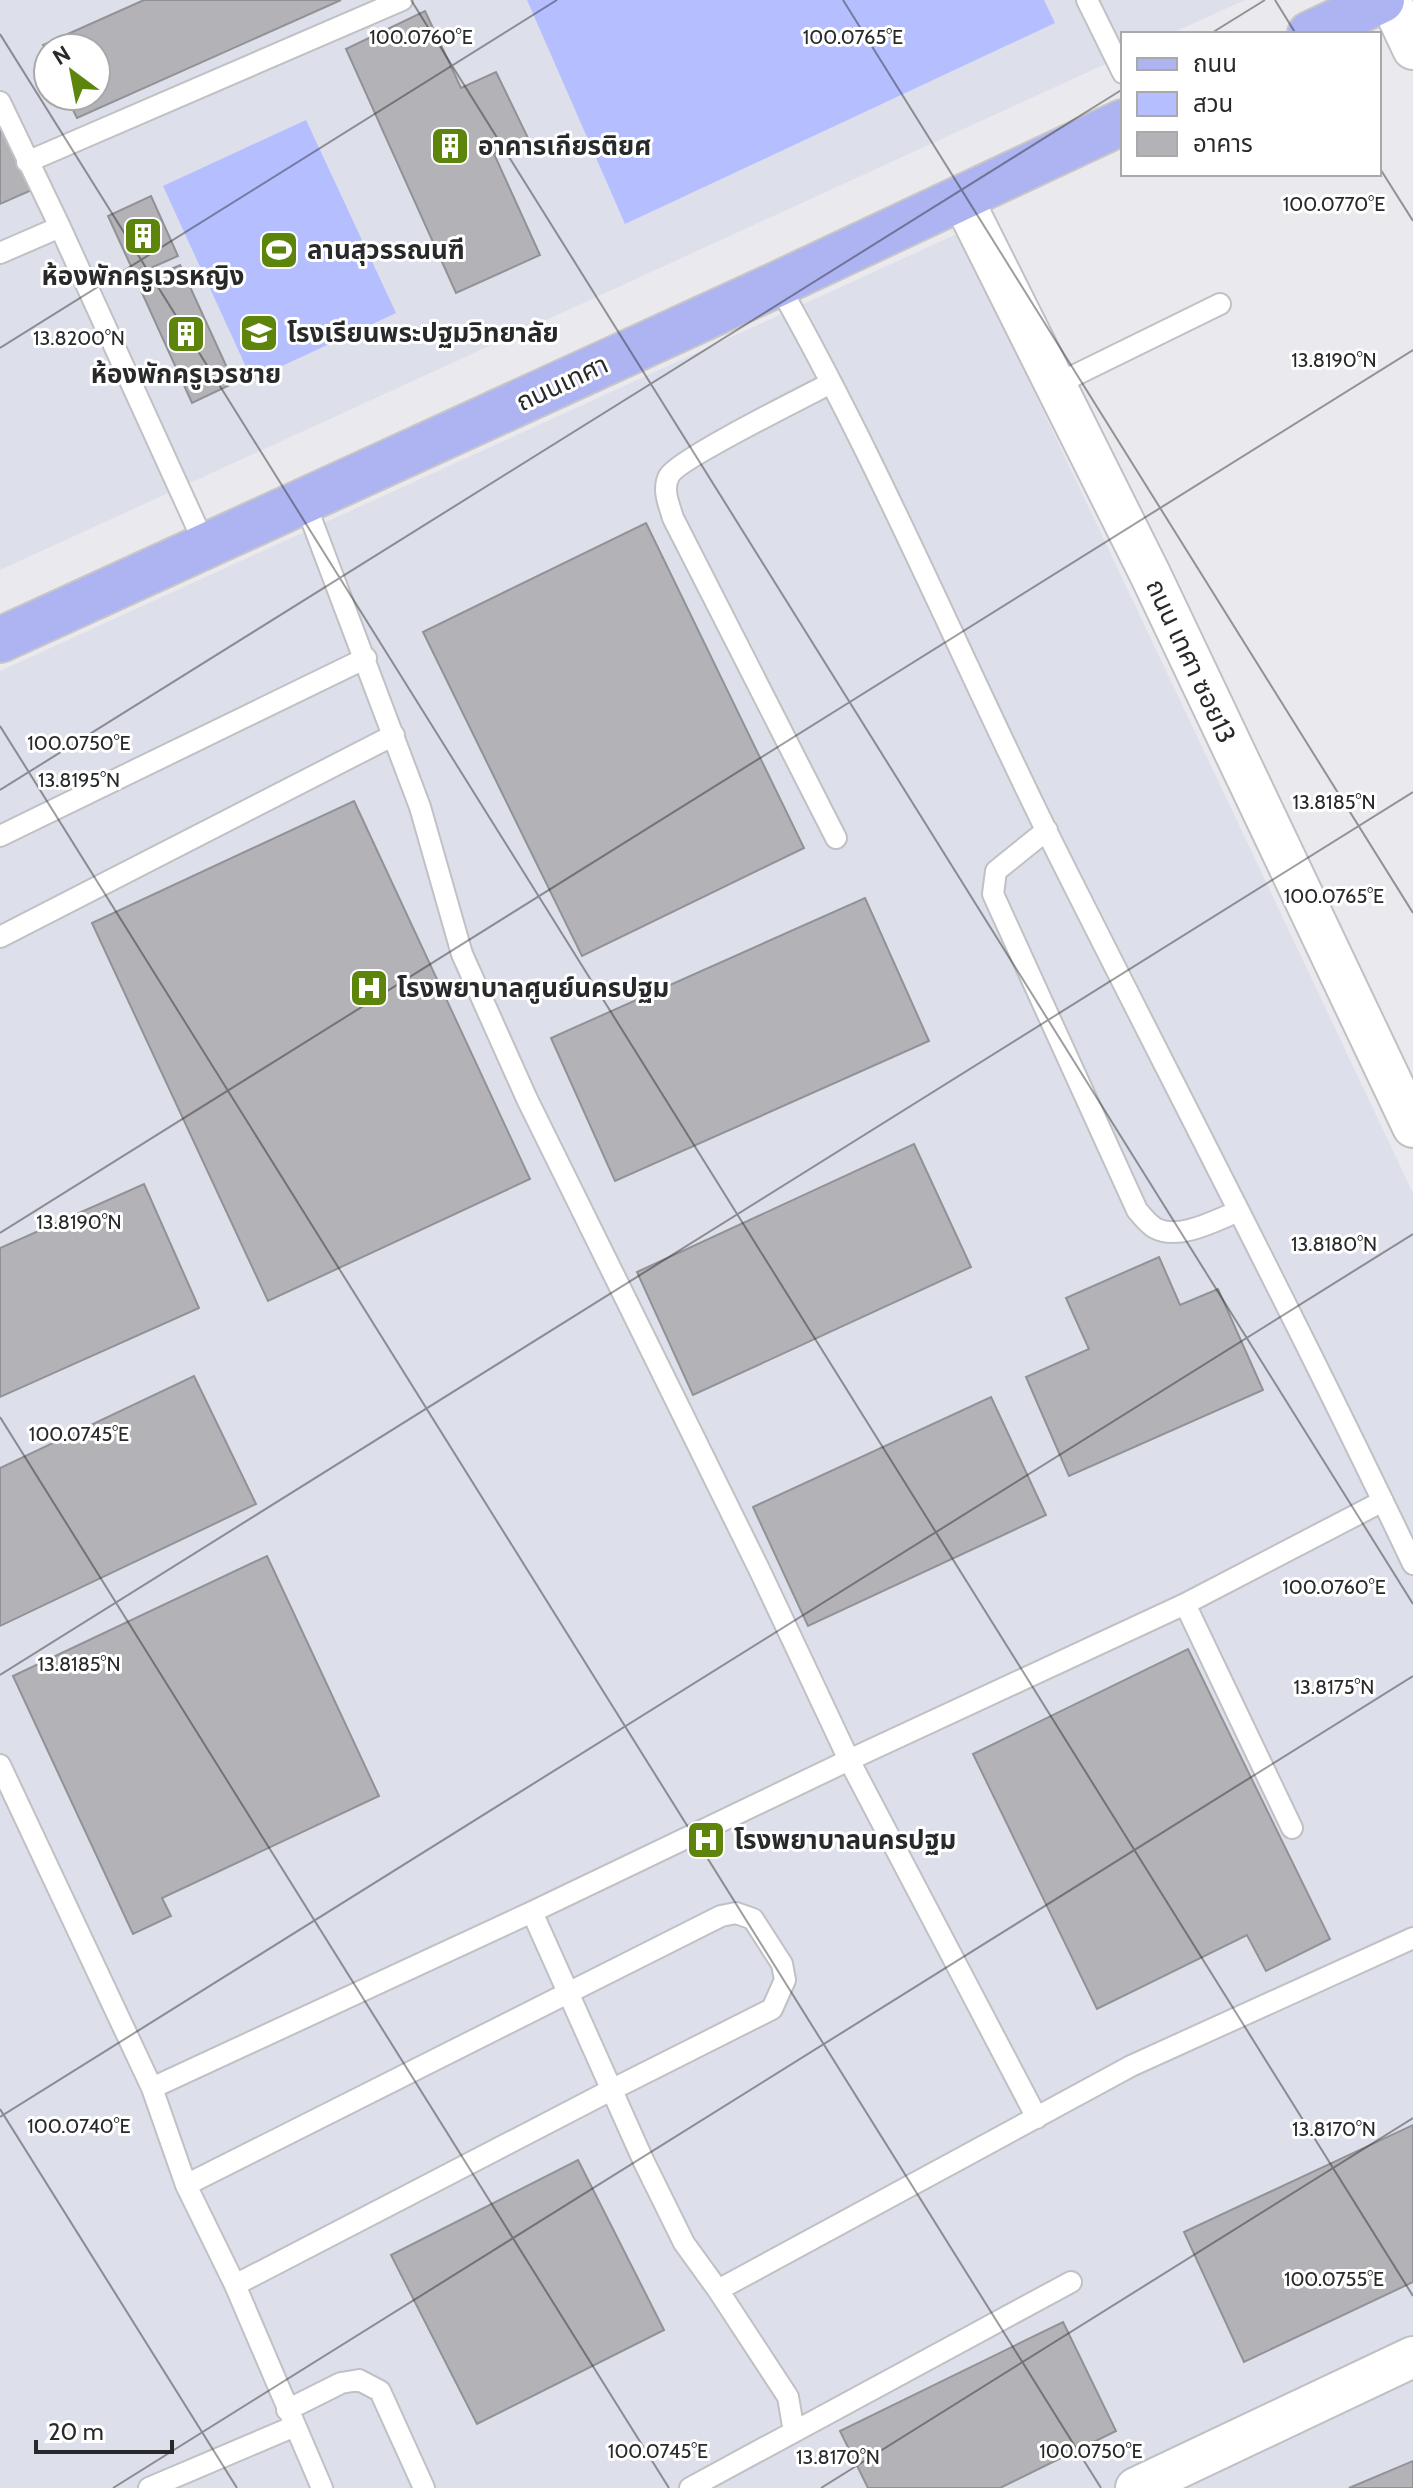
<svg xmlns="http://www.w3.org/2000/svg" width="1413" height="2488" font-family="Cabin,'Noto Sans Thai',sans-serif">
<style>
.built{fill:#dddfea;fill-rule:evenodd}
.green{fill:#b5beff}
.building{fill:#b3b3b7;stroke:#919295;stroke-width:2}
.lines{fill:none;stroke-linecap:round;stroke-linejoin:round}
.service-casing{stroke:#c0c1c5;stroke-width:24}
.minor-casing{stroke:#c0c1c5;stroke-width:44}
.primary-casing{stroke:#c7c7c8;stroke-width:48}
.service{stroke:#fff;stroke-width:20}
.minor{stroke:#fff;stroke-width:40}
.primary{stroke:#aeb3f1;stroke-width:44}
.ticks{fill:none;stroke:#28292a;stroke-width:2;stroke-opacity:0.45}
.labels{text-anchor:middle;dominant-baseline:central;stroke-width:6;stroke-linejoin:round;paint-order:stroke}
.poi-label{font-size:26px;font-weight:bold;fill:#28292a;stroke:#fff;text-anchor:start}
.street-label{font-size:26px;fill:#28292a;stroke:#fff}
.ticks-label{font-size:20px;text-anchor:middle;fill:#28292a;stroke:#fff;stroke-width:6;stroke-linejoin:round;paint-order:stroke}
</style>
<rect width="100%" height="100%" fill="#eaeaee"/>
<!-- built -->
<path class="built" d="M0,0H1245L1170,34H1123V56L0,570ZM48,48H96V96H48Z
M959,233L1413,1193V2488H0V671Z"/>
<!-- green -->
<path class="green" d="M527,0H1044L1055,23L625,224Z
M306,120L396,313L252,380L163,186Z"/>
<!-- building -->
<path class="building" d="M144,0H341L77,118L66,96H96V48H48V56L43,45Z
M425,11L461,88L496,72L528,138L494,154L540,255L456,293L346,49Z
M0,114L34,189L0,204Z
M151,196L178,256L135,275L108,216Z
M180,265L234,383L192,403L138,284Z
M646,523L804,848L582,956L423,632Z
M354,801L530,1179L268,1301L92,923Z
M865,898L929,1041L615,1181L551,1038Z
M914,1144L971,1267L693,1395L637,1272Z
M144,1184L199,1308L0,1397V1248Z
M1159,1257L1180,1305L1218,1289L1263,1390L1069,1476L1026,1377L1089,1349L1066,1298Z
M194,1376L256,1504L0,1626V1468Z
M991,1397L1046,1515L808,1626L753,1507Z
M267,1556L379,1796L162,1898L171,1916L133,1934L13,1676Z
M1188,1649L1330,1939L1266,1971L1247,1935L1097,2009L973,1754Z
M1413,2125V2282L1244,2362L1184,2232Z
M578,2160L664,2330L477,2424L391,2255Z
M1063,2322L1116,2431L1000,2488H868L840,2431Z
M1413,2461V2488H1349Z"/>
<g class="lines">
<!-- service casing -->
<g class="service-casing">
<path id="service" d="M1087,0L1123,73
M0,102L60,227L205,545
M27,162L402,0
M0,253L60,227
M778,284C878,461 957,649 1047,832C1169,1076 1296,1318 1413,1564
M831,383C806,396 677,460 669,476C662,490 669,504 673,518L836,838
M1055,385L1220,304
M304,500L420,807L462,954L527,1099L759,1569L849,1760L1037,2118
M1047,830L996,871L993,894L1137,1210C1142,1216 1148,1224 1155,1228C1179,1241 1216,1220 1239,1211
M0,836L366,658
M0,937L394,735
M1185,1604L1292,1828
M0,1765L152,2088L186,2185L235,2285L322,2488
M532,1912L644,2162L684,2243L718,2290L1131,2066L1413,1938
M152,2088L532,1912L849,1760L1185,1604L1383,1501
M186,2185L721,1916L736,1913L753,1919L782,1964L785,1980L772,2009L611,2090L235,2285
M718,2290L788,2397L794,2432
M287,2410L341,2383L359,2380L380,2391L424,2488
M149,2488L295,2426
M690,2488L1071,2282"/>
</g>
<!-- minor casing -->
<g class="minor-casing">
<path id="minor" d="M1390,0L1413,49
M962,198L1150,574L1413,1127
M1136,2488L1413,2357"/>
</g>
<!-- primary casing -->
<g class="primary-casing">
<path id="primary" d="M1310,34L1382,0
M0,640L778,284L1123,122"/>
</g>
<!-- service -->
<use href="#service" class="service"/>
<!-- minor -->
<use href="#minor" class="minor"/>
<!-- primary -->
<use href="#primary" class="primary"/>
</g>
<!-- ticks -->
<path class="ticks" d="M411,0L1413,1604M843,0L1413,913M1275,0L1296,34M0,34L1413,2296M1210,34L1265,0M1379,167L1413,221M0,348L557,0M0,726L1101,2488M0,790L1123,89M0,1233L1413,350M0,1417L669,2488M0,1675L1413,792M0,2109L237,2488M0,2117L1413,1234M113,2488L1413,1676M821,2488L1413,2118"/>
<!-- icons -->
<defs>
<g id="building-square" transform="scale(2)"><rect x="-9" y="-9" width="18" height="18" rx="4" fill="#5e850b" stroke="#fff"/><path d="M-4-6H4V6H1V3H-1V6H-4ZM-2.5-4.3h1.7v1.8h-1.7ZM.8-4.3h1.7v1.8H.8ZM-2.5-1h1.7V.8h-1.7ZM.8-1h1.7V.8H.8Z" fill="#fff"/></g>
<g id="stadium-square" transform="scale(2)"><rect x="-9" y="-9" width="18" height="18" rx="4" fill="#5e850b" stroke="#fff"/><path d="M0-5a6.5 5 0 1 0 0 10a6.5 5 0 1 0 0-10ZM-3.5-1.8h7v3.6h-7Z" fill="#fff"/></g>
<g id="school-square" transform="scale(2)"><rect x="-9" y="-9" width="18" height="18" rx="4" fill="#5e850b" stroke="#fff"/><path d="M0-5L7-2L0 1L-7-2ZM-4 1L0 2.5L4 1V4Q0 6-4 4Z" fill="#fff"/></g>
<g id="hospital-square" transform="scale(2)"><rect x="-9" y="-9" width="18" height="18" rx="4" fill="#5e850b" stroke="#fff"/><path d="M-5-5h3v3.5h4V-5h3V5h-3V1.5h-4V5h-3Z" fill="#fff"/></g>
</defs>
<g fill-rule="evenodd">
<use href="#building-square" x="450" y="146"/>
<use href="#building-square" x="143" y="236"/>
<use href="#stadium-square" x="279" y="250"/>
<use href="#school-square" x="259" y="333"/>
<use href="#building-square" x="186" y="334"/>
<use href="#hospital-square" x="369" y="988"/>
<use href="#hospital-square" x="706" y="1840"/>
</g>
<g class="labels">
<!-- poi labels -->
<g class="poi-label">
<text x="478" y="146">อาคารเกียรติยศ</text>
<text x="307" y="250">ลานสุวรรณนฑี</text>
<text x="143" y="276" text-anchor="middle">ห้องพักครูเวรหญิง</text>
<text x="287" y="333">โรงเรียนพระปฐมวิทยาลัย</text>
<text x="186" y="374" text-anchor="middle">ห้องพักครูเวรชาย</text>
<text x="397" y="988">โรงพยาบาลศูนย์นครปฐม</text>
<text x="734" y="1840">โรงพยาบาลนครปฐม</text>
</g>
<!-- street labels -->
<g class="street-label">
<text transform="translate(562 383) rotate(-25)">ถนนเทศา</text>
<text transform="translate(1191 661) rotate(65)">ถนน เทศา ซอย13</text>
</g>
</g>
<g class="ticks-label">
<text x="421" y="44">100.0760°E</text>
<text x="853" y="44">100.0765°E</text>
<text x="1334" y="211">100.0770°E</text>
<text x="79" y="345">13.8200°N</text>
<text x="1334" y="367">13.8190°N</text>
<text x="79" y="750">100.0750°E</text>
<text x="79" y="787">13.8195°N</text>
<text x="1334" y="809">13.8185°N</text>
<text x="1334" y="903">100.0765°E</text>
<text x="79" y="1229">13.8190°N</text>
<text x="1334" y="1251">13.8180°N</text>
<text x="79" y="1441">100.0745°E</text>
<text x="1334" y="1594">100.0760°E</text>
<text x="79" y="1671">13.8185°N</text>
<text x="1334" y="1694">13.8175°N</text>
<text x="79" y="2133">100.0740°E</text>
<text x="1334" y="2136">13.8170°N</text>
<text x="1334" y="2286">100.0755°E</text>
<text x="658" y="2458">100.0745°E</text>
<text x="1091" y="2458">100.0750°E</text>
<text x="838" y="2464">13.8170°N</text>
</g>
<!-- legend -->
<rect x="1121" y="32" width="260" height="144" fill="#ffffff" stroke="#a9a9aa" stroke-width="2"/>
<rect x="1137" y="58" width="40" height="12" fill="#aeb3f1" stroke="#a9a9aa" stroke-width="2"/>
<text x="1193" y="72" font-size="24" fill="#28292a">ถนน</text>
<rect x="1137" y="92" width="40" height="24" fill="#b5beff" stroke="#a9a9aa" stroke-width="2"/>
<text x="1193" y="112" font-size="24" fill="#28292a">สวน</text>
<rect x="1137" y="132" width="40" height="24" fill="#b3b3b7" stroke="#a9a9aa" stroke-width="2"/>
<text x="1193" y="152" font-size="24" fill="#28292a">อาคาร</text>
<!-- north arrow -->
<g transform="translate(72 72) rotate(328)"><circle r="38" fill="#ffffff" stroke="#a9a9aa" stroke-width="2"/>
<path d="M0-6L14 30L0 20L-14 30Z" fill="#5e850b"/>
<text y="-12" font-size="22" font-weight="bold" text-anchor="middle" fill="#28292a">N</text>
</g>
<!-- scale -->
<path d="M36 2440v12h136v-12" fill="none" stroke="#28292a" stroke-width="4"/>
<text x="48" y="2440" font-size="24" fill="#28292a" stroke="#ffffff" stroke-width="6" paint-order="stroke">20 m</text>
</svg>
